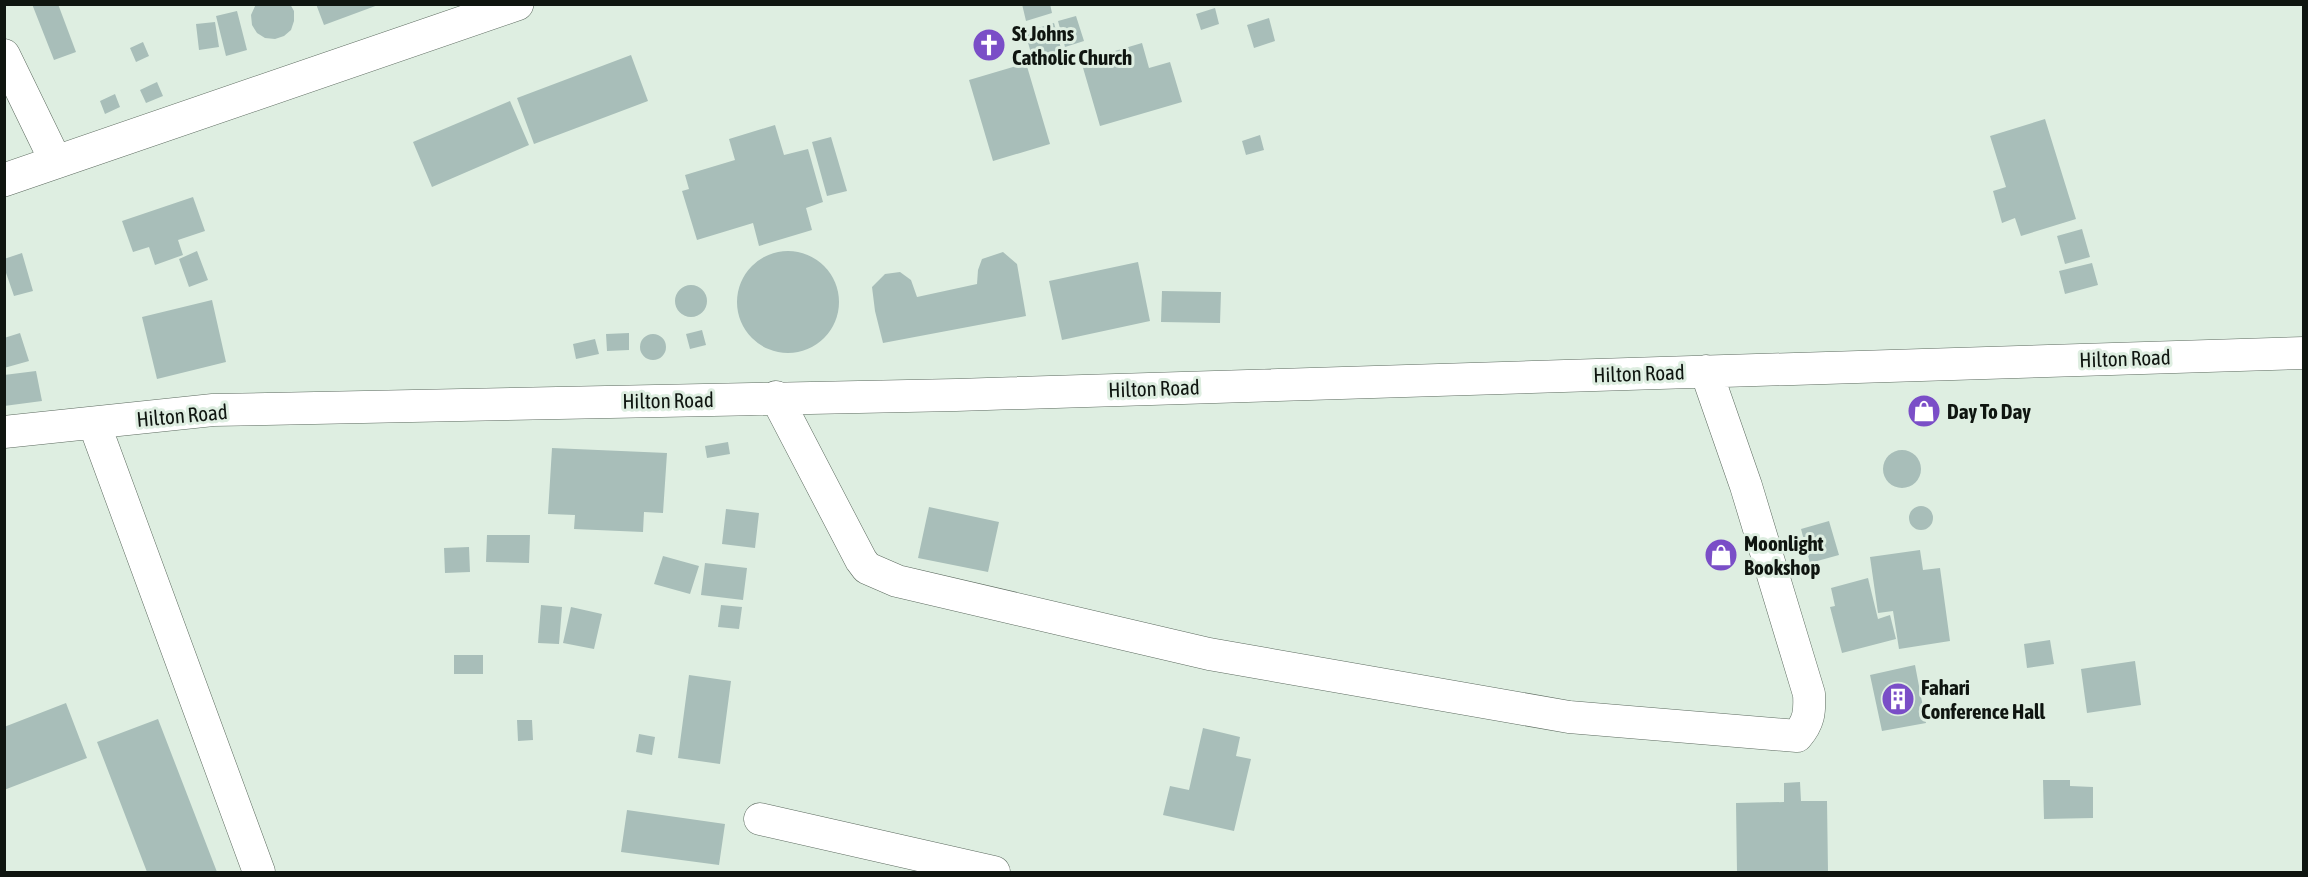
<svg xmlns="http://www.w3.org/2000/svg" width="2308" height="877" font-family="'Asap Condensed',sans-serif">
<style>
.building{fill:#a8beb9}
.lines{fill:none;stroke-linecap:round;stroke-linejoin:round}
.minor-casing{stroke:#5c6a5f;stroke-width:33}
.tertiary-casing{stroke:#5c6a5f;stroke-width:34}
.minor{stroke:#fff;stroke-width:32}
.tertiary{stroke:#fff;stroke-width:33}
.labels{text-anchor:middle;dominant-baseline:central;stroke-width:6;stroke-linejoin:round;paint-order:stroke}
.poi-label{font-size:21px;font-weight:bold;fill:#0f1510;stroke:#deeee1;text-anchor:start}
.street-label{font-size:21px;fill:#0f1510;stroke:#deeee1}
</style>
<rect width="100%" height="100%" fill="#deeee1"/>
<!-- building -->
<path class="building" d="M32,4H58L76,52L54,60Z
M256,4H290L294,11V21L291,30L284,36L275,39L265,38L257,33L252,25L251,15Z
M316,4H378V5L324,25Z
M1022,4H1050L1052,13L1026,21Z
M1215,8L1219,24L1201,30L1196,14Z
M237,11L247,50L226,56L216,16Z
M1076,16L1084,41L1065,47L1058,21Z
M1269,18L1275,41L1254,48L1247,25Z
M215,22L219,47L199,50L196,24Z
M1054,23L1062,52L1033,60L1025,32Z
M143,42L149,56L136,62L130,48Z
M1142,43L1149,68L1170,62L1182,102L1100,126L1081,61Z
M631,55L648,101L534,144L517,98Z
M1026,63L1050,144L993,161L969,80Z
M157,82L163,96L146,103L140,90Z
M115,94L120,107L105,114L100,101Z
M510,101L529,145L432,187L413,142Z
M2045,119L2076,219L2021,236L2015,218L2002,223L1993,191L2006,187L1990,136Z
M775,125L784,155L808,149L823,202L806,208L812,230L759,246L753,223L697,240L682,191L689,189L685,175L735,160L729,139Z
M1260,135L1264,150L1246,155L1242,141Z
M831,137L847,191L827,196L812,142Z
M193,197L205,231L178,240L183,255L155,265L149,247L133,252L122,221Z
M2082,229L2090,257L2065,264L2057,236Z
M197,251L208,280L189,287L179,259Z
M737 302a51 51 0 1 1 102 0a51 51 0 1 1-102 0Z
M1003,252L1017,264L1026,316L883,343L875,311L872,287L885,274L900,272L911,280L917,297L977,284L978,270L982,259Z
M22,253L33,291L14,296L4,267V259Z
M1138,262L1150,321L1062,340L1049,281Z
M2092,263L2098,285L2065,294L2059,271Z
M675 301a16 16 0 1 1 32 0a16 16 0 1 1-32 0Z
M1162,291L1221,292L1220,323L1161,322Z
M212,300L226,362L157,379L142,317Z
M702,330L706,345L690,349L686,334Z
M20,333L29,361L4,368V338Z
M629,333V350L607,351L606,334Z
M640 347a13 13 0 1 1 26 0a13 13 0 1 1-26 0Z
M595,339L599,354L576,359L573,344Z
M36,371L42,401L4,406V375Z
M728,442L730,454L707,458L705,446Z
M552,448L667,453L663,513L644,512L643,532L574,529L575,515L548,514Z
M1883 469a19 19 0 1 1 38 0a19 19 0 1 1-38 0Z
M1909 518a12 12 0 1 1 24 0a12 12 0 1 1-24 0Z
M929,507L999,522L988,572L918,558Z
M726,509L759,513L755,548L722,544Z
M1829,521L1839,555L1810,563L1801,529Z
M487,535H530L529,563L486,562Z
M469,547L470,572L445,573L444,548Z
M1920,550L1923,570L1940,568L1950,641L1899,649L1893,611L1878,613L1870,557Z
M663,556L699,566L690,594L654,584Z
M705,563L747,568L743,600L701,595Z
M1868,578L1878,619L1890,615L1896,639L1842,653L1830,607L1835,606L1831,588Z
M541,605L562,607L559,644L538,643Z
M721,605L742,607L739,629L718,627Z
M571,607L602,614L594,649L563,643Z
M2050,640L2054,664L2027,668L2024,644Z
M454,655H483V674H454Z
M2135,661L2141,705L2087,713L2081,669Z
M1915,665L1926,723L1882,731L1870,675Z
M689,675L731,681L720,764L678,758Z
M66,703L87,758L4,790V727Z
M158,719L217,872H147L97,742Z
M517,720H532L533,740L518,741Z
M1203,728L1240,737L1236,756L1251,759L1234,831L1163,815L1170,786L1189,790Z
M639,734L655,737L652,755L636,752Z
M2043,780H2070V786L2093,787V818L2044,819Z
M1800,782L1801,801H1827L1828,872H1737L1736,803L1784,802V783Z
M627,810L725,824L719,865L621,852Z"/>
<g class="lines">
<!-- minor casing -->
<g class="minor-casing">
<path id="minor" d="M4,55L56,162
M776,397L861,560L867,568L897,581L1209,654L1569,717L1797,736C1809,722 1810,712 1809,694L1746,486L1706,371
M94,423L259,872
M4,432L213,410L956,395L2304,353
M760,819L994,872"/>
</g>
<!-- tertiary casing -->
<g class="tertiary-casing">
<path id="tertiary" d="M4,180L517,4"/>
</g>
<!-- minor -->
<use href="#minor" class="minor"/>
<!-- tertiary -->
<use href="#tertiary" class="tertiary"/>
</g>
<!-- icons -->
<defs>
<g id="church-disc" transform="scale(1.725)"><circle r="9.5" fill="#7a4ec7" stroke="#deeee1"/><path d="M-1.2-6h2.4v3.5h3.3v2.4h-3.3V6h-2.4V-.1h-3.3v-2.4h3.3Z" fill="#fff"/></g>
<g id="shop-disc" transform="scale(1.725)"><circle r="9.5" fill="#7a4ec7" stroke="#deeee1"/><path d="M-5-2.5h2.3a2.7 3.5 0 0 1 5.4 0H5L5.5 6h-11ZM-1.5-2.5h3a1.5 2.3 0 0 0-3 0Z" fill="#fff"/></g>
<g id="building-disc" transform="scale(1.725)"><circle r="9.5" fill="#7a4ec7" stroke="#deeee1"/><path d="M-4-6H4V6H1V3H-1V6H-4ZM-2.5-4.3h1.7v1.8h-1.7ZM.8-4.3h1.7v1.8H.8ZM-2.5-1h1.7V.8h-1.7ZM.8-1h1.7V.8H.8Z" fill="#fff"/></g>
</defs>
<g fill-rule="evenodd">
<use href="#church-disc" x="989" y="45"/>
<use href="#shop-disc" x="1924" y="411"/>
<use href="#shop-disc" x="1721" y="555"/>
<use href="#building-disc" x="1898" y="699"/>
</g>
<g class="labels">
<!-- poi labels -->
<g class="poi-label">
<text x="1012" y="33">St Johns<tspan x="1012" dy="24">Catholic Church</tspan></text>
<text x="1947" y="411">Day To Day</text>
<text x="1744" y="543">Moonlight<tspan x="1744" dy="24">Bookshop</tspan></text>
<text x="1921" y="687">Fahari<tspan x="1921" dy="24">Conference Hall</tspan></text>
</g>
<!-- street labels -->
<g class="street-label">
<text transform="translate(2125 358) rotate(-2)">Hilton Road</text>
<text transform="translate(1639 373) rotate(-2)">Hilton Road</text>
<text transform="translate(1154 388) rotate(-2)">Hilton Road</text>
<text transform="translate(668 400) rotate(-1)">Hilton Road</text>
<text transform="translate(182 415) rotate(-5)">Hilton Road</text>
</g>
</g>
<!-- border -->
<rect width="2308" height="877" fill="none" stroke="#0f1510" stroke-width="12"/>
</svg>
